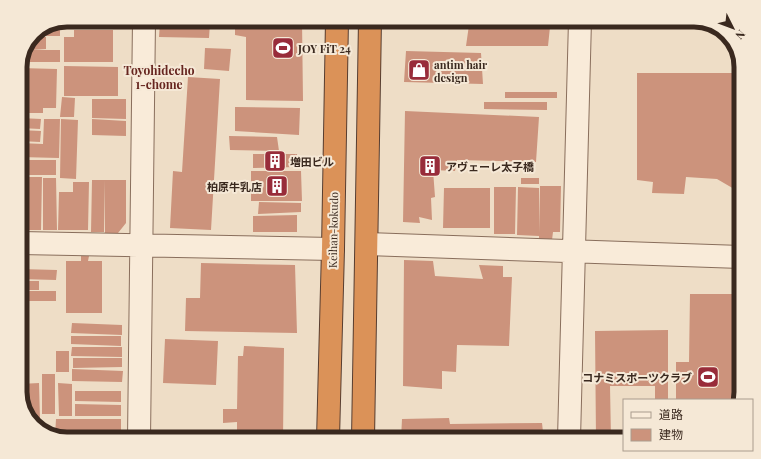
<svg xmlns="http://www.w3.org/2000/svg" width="761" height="459" font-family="'Playfair Display','Noto Sans JP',serif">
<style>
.building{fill:#cc937c}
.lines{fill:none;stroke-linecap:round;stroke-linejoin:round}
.minor-casing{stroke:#896e5c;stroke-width:24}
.highway-casing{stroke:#573d30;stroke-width:24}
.minor{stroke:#f9ebd9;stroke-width:22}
.highway{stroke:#db9258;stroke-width:22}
.labels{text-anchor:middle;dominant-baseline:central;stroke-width:4;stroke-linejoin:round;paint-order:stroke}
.poi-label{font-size:11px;font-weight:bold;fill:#3a291f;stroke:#f5e8d6;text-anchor:start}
.street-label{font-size:11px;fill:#3a291f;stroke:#f5e8d6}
.neighbourhood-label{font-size:12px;font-weight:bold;fill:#66251f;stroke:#f5e8d6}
.rim{fill:none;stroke:#3a291f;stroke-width:5}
</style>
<rect width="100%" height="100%" fill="#eeddc6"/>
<!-- building -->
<path class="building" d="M68,20H110V25H63V22Z
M235,20H302L303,101L246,100V37L235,35Z
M60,23V36H42V30Z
M160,23H210L209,38L159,37Z
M469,25L550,27L548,46H466Z
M74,30H113V62H64V37H74Z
M33,37H46V49L31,50H60V62H27V50Z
M205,48L231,49L229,71L204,69Z
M406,51L481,53L483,84L404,82Z
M64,66L118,67V96H64Z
M20,68L57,69L56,108H43V113H20Z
M637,73H741V193L717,179L686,177L684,194L652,193L653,182L637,180Z
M188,77L220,79L211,230L170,228L173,171L182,172Z
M505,92H557V98H505Z
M62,97L75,98L74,117H60Z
M92,99H126V119L92,118Z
M484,102H547V110L484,109Z
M235,107L300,108L299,135L235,131Z
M405,111L539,117L536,162L457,160L455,171L433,170L435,197L431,198L432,220L419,217L420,223L403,222Z
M20,118L41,119L40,129L20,128Z
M44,119H60L59,158L20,157V143L43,144Z
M61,119L78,120L76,179L60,178Z
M92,119L126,121V136L92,135Z
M20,130L41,131L40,142L20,141Z
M229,136L277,137L279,151L230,150Z
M253,154H297V167L253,168Z
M20,160H56V175H27L26,225H20Z
M251,171H301L302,201H251Z
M29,177H42L41,230H27Z
M43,178H56L57,230H43Z
M521,178H539V184H521Z
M92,180H105L104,232H91Z
M105,180H126V223L118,233H105Z
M73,182H89L88,230H58L59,192H73Z
M540,186H561L560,232H553L552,240H539V236L517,235L518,187L539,188V233Z
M494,187H516L515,234H494Z
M444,188H490V228H443Z
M259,202L301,203V212L258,214Z
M297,215V232H253V216Z
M81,256H89L88,261H102V313H66V261H81Z
M404,260L433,261L435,276L483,279L479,265L503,266V277H512L509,346L457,345L456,372L442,371V389L403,386Z
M201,263L295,265L297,333L185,331L186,298H200Z
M20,269L57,270L56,280L20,279Z
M20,281H39V290H20Z
M20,291H56V301H20Z
M690,294H741V392L739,400H676V362H689Z
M72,323L122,325V335L71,333Z
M668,330V400H655V386H610L611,439H596L595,331Z
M71,336H121V346L71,344Z
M165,339L218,341L216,385L163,383Z
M244,346L284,348L283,439H242L243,432L237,430V422L223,423V409H237L238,356H243Z
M72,347H122V357L71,356Z
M56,351H69V372H56Z
M73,358H122V367L73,368Z
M72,369L123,371L122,382L72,381Z
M42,374H55V414H42Z
M39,383L40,420H31L26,415L20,394V384Z
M58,383L72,384V416H59Z
M75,391H121V402L75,401Z
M75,404L121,405V416H75Z
M449,418L450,424L542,423L543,432H549L550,438H541V439H401L402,419Z
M56,419H121V439H68L55,436Z"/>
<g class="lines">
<!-- minor casing -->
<g class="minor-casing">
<path id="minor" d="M20,243L333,249
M367,244L741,257
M139,439L144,20
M569,439L580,20"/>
</g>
<!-- highway casing -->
<g class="highway-casing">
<path id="highway" d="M328,439L333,249L337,20
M363,439L370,20"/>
</g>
<!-- minor -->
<use href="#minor" class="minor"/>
<!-- highway -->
<use href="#highway" class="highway"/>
</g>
<!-- icons -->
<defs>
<g id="stadium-square" transform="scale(1.15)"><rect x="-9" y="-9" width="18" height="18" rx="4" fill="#982c3a" stroke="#f5e8d6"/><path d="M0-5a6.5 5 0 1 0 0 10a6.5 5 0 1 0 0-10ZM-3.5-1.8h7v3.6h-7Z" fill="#fff"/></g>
<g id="shop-square" transform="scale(1.15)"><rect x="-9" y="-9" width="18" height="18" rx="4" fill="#982c3a" stroke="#f5e8d6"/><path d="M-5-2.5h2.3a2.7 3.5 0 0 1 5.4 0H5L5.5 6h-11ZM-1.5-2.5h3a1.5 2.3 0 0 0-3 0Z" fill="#fff"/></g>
<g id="building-square" transform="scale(1.15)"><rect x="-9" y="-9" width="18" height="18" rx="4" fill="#982c3a" stroke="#f5e8d6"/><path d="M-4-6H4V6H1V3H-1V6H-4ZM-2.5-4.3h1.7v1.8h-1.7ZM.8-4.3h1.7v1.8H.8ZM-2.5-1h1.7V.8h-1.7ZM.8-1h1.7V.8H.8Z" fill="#fff"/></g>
</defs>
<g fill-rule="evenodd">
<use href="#stadium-square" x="283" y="48"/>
<use href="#shop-square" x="419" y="70"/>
<use href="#building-square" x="275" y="161"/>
<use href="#building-square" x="430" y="166"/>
<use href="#building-square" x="277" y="186"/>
<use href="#stadium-square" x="708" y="377"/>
</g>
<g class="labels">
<!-- poi labels -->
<g class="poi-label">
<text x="298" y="48">JOY FiT 24</text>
<text x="434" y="64">antim hair<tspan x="434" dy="13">design</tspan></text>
<text x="290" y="161">増田ビル</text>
<text x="446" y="166">アヴェーレ太子橋</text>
<text x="262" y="186" text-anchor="end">柏原牛乳店</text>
<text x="692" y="377" text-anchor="end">コナミスポーツクラブ</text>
</g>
<!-- street labels -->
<g class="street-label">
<text transform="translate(333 230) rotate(-89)">Keihan-kokudo</text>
</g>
<!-- neighbourhood labels -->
<g class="neighbourhood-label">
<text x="159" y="70">Toyohidecho<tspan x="159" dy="14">1-chome</tspan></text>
</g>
</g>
<!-- crop -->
<path d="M0 0H761V459H0ZM67 27H694A40 40 0 0 1 734 67V392A40 40 0 0 1 694 432H67A40 40 0 0 1 27 392V67A40 40 0 0 1 67 27Z" fill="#f5e8d6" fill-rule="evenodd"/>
<path class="rim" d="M67 27H694A40 40 0 0 1 734 67V392A40 40 0 0 1 694 432H67A40 40 0 0 1 27 392V67A40 40 0 0 1 67 27Z"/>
<!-- legend -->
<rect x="623" y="399" width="130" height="52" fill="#f5e8d6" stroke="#aa9c8d"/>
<rect x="631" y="412" width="20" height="6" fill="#f9ebd9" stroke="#aa9c8d"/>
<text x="659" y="419" font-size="12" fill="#3a291f">道路</text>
<rect x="631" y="429" width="20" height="12" fill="#cc937c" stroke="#aa9c8d"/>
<text x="659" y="439" font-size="12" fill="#3a291f">建物</text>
<!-- north arrow -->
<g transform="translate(733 28) rotate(132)" stroke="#f5e8d6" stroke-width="3" paint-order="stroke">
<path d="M0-3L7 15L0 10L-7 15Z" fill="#3a291f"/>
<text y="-6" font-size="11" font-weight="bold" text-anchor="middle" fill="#3a291f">N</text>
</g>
</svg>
